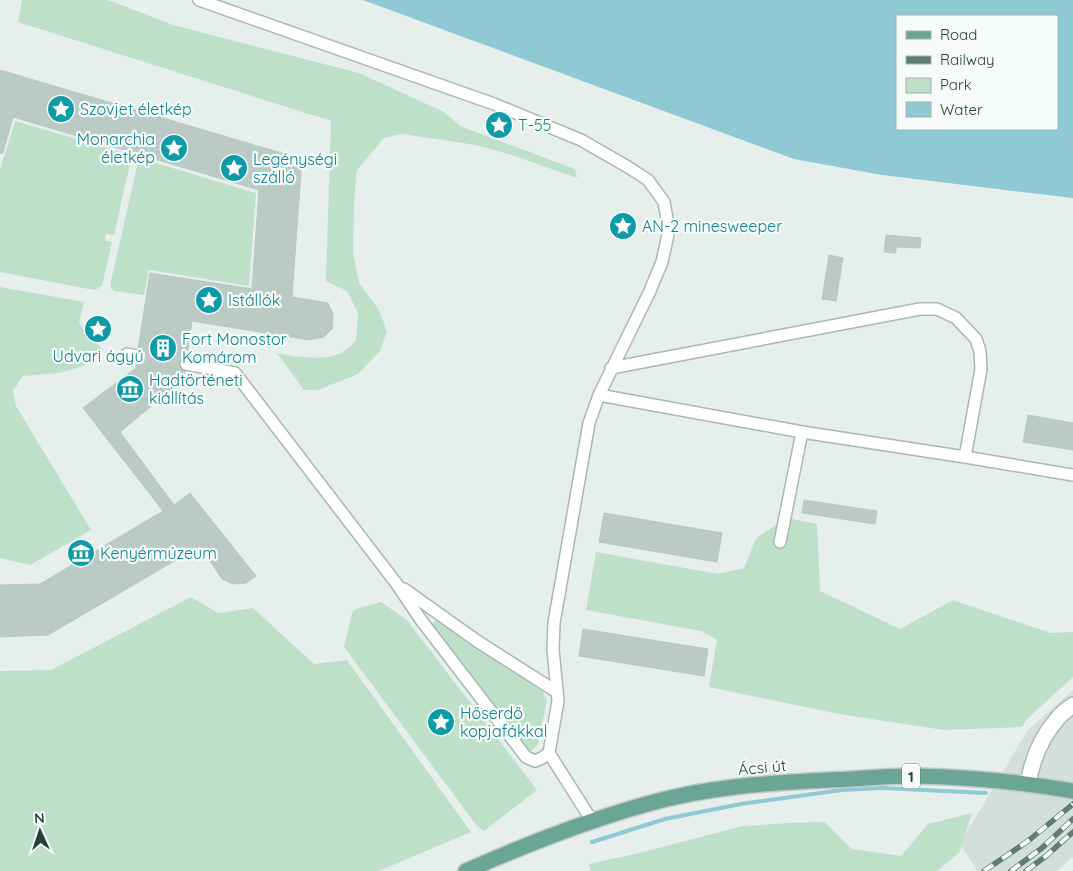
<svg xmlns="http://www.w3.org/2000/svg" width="1073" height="871" font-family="Quicksand,sans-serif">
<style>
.built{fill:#d4dfda}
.green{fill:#bfe0c8}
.water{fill:#8ec9d4;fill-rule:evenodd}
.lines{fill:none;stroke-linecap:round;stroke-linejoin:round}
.stream{stroke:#8ec9d4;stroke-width:4}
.building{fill:#bbcac4;stroke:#b8c9c2}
.street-tunnel{stroke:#bfccc8;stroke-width:11;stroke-dasharray:11 5.5;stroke-linecap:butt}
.street-casing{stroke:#a8b8b2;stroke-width:14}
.secondary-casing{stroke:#a4bbb3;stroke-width:18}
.primary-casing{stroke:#c2cac8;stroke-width:18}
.street{stroke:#fff;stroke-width:11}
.secondary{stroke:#fff;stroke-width:15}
.primary{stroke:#6aa596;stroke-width:15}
.rail-casing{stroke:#5f7d75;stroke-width:5.5}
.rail{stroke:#f7fbf9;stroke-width:4;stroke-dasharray:11;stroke-linecap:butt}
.labels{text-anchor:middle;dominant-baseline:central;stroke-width:4.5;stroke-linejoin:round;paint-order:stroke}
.shield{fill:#f7fbf9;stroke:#637a73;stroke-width:1}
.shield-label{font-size:15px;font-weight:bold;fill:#24423a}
.culture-label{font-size:16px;fill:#0d838f;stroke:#f7fbf9;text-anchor:start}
.street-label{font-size:16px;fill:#24423a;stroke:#f7fbf9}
</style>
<rect width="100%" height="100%" fill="#e6efeb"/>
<!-- built -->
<path class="built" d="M1073,690V857L1057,871H977L960,843L1028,730Z"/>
<!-- green -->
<path class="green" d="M22,0H108L173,25L359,73L444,112L460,126L575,169L577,178L509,154L476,145L402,134L384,138L357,170L354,202L353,252L359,283L379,310L387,331L380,351L358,374L318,390H304L277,353C297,357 327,362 344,351C349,348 353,344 356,340L358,313L347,291L326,281L331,121L18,22Z
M15,121L132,155L114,235L106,234L105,240L112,242L102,286L97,289L94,290L0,272V170Z
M139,158L256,193L249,286L149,270L144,295L114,291L111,288V281Z
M0,287L84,302L79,323L103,350L83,366L59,373L23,376L13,391L16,406L91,530L30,565L0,558Z
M787,518L817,524L820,591L900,629L953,600L1051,633L1073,632V677L1027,719L1022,727L944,730L839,714L709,687L717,640L701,631L586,610L596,552L718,574L744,568L756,538Z
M191,597L218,613L253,608L314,664L347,660L471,832L379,871H0V671L51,670Z
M381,602L407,620L537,790L484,831L477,826L344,647L353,610Z
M437,618L543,692L547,701L538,744L530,752L525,750L432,626Z
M972,813L959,853L937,871H591L589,864L639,853L743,826L791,823L825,822L852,849L901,856L928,824Z"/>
<!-- water -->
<path class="water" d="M363,0H1073V198L882,175L794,159ZM897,16H1057V129H897Z"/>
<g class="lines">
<!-- stream -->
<path class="stream" d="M592,842L665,819L741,804L842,790L882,788L986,793"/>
</g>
<!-- building -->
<path class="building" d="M0,70L302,159L292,297L328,303L333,314L332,329L324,337L309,340L192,321L187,357L181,359L179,363L181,369L185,371L184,379L120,432L174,505L190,493L256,576L246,583L233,584L222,579L200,546L48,635L0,637V585L40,584L163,511L83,408L136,368V363H140L143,361L144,357V353L138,349L150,273L252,289L259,190L13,117L3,153H0Z
M886,235L921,238L920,248L896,247V253L884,252Z
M829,255L843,258L836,301L822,299Z
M1028,415L1073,423V450L1023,442Z
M804,500L877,511L875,524L802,513Z
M604,513L722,533L717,562L599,542Z
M583,629L708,649L704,676L579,656Z"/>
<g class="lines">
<!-- street-tunnel -->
<path class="street-tunnel" d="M137,356L186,364"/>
<!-- street casing -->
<g class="street-casing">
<path id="street" d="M199,0L494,104L581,140L628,167L648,180L664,202L669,230L662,262L649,293L599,395L589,423L554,623L553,650L558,701L549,753L592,821
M127,354L137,356
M186,364L235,373L396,583L421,620L526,757L535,761L542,758L549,753
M611,368L920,309H937L956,318L976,339L980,351L981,369L965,457
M599,395L802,432L965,457L1073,475
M780,542L802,432
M404,589L477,641L557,692"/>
</g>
<!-- secondary casing -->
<g class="secondary-casing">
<path id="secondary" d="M1028,784C1032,760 1041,737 1058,718C1062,713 1068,709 1073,705"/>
</g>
<!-- primary casing -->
<g class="primary-casing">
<path id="primary" d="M466,871C525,845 586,821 647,804C706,787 767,783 828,780C856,779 886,776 915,776C968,777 1021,782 1073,791"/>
</g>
<!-- street -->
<use href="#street" class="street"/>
<!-- secondary -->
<use href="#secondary" class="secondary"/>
<!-- primary -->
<use href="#primary" class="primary"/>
<!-- rail casing -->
<g class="rail-casing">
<path id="rail" d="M984,871L1028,841L1073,804
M1011,871L1042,848L1073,819
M1026,871L1046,856L1073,832"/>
</g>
<!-- rail -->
<use href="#rail" class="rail"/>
</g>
<!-- icons -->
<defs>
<g id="sight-disc" transform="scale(1.4375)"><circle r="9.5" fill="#0f9aa8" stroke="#f7fbf9"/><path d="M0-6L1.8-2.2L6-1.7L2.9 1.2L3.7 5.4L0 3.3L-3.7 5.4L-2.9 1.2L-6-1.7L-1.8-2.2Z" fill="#fff"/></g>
<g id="building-disc" transform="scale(1.4375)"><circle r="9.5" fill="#0f9aa8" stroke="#f7fbf9"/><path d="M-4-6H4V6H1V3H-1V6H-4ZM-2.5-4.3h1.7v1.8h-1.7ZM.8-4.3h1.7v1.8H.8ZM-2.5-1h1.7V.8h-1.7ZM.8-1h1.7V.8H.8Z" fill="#fff"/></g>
<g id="museum-disc" transform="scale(1.4375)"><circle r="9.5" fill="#0f9aa8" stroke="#f7fbf9"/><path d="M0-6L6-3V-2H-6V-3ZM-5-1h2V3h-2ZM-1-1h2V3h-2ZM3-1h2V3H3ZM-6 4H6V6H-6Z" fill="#fff"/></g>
</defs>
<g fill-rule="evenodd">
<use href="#sight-disc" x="61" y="109"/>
<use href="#sight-disc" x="499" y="125"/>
<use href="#sight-disc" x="174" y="148"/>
<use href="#sight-disc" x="234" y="168"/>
<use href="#sight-disc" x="623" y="226"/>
<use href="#sight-disc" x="209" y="300"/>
<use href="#sight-disc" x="98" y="329"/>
<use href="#building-disc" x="163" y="348"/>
<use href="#museum-disc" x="130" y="389"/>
<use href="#museum-disc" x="81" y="553"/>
<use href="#sight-disc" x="441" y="722"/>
</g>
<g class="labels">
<!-- shield labels -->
<rect class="shield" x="902" y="763.5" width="18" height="25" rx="4"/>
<g class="shield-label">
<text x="911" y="776">1</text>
</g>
<!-- culture labels -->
<g class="culture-label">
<text x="80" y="109">Szovjet életkép</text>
<text x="518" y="125">T-55</text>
<text x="155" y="139" text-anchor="end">Monarchia<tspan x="155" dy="18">életkép</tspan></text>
<text x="253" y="159">Legénységi<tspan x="253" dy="18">szálló</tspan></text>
<text x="642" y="226">AN-2 minesweeper</text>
<text x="228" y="300">Istállók</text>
<text x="182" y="339">Fort Monostor<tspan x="182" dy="18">Komárom</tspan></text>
<text x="98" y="356" text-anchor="middle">Udvari ágyú</text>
<text x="149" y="380">Hadtörténeti<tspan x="149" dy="18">kiállítás</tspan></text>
<text x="100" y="553">Kenyérmúzeum</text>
<text x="460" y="713">Hőserdő<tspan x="460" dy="18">kopjafákkal</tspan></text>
</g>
<!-- street labels -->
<g class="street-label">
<text transform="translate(762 767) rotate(-5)">Ácsi út</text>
</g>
</g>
<!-- legend -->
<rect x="896" y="15" width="162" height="115" fill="#f7fbf9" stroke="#a3b1ad"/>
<rect x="906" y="31" width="25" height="8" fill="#6aa596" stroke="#a3b1ad"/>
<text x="940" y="40" font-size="15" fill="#24423a">Road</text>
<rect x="906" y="56" width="25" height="8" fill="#5f7d75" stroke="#a3b1ad"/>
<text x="940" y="65" font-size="15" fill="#24423a">Railway</text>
<rect x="906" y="78" width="25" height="15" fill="#bfe0c8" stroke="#a3b1ad"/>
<text x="940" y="90" font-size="15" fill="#24423a">Park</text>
<rect x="906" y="102" width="25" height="15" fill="#8ec9d4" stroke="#a3b1ad"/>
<text x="940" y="115" font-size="15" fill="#24423a">Water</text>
<!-- north arrow -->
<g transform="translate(40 831) rotate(357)" stroke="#f7fbf9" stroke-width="4" paint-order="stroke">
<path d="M0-4L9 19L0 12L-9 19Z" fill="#24423a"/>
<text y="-8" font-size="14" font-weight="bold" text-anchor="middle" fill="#24423a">N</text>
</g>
</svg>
